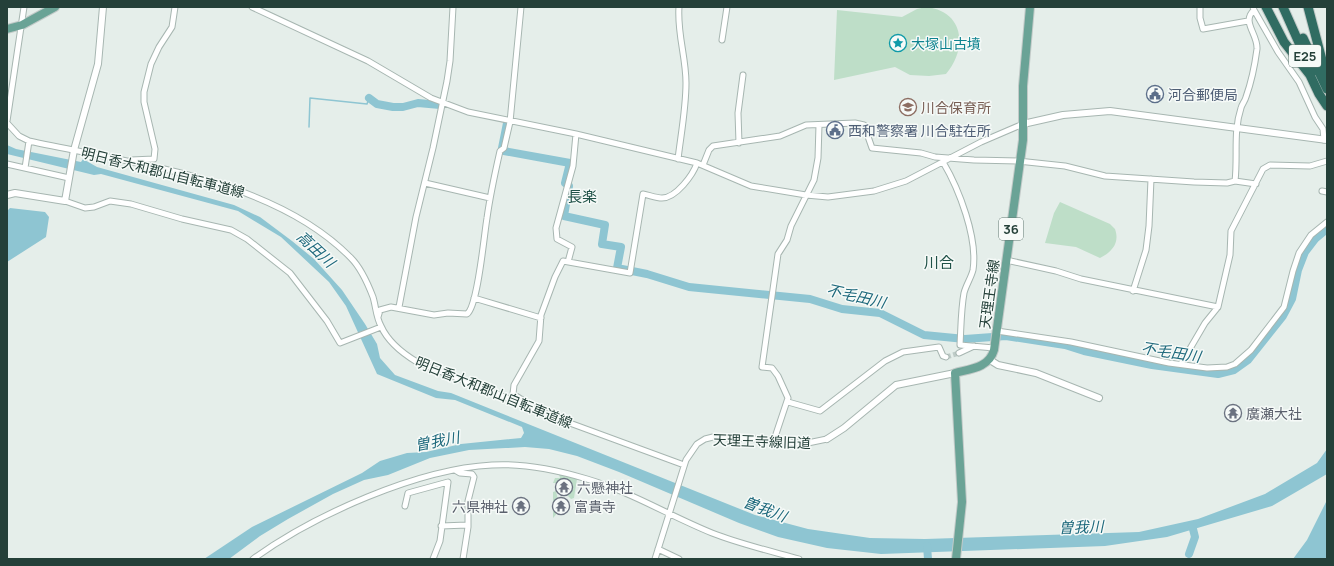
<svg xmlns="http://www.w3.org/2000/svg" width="1334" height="566" font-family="Manrope,'Noto Sans JP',sans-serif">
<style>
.green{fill:#bedec8}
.water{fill:#8ec5d2}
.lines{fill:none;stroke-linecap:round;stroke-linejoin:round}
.stream{stroke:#8ec5d2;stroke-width:1.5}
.river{stroke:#8ec5d2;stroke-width:8}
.minor-tunnel{stroke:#becbc7;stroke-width:5;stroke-dasharray:5 2.5;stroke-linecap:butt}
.minor-casing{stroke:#a7b6b1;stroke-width:7}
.tertiary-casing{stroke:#a7b6b1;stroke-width:8}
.primary-casing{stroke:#c2cac8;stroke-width:10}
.motorway-casing{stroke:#c2cac8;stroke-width:11}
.minor{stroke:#fff;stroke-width:5}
.tertiary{stroke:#fff;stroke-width:6}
.primary{stroke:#6aa396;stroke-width:8}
.motorway{stroke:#306c62;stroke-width:9}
.labels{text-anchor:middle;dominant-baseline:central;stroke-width:3;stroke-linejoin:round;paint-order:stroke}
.shield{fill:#f6faf8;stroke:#637872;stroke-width:1}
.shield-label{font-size:13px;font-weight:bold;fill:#244039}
.culture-label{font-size:14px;fill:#0d838f;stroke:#f6faf8;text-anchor:start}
.service-label{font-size:14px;fill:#4e5e75;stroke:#f6faf8;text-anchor:start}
.education-label{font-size:14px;fill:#785e54;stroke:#f6faf8;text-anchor:start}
.street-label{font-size:14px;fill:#244039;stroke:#f6faf8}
.worship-label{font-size:14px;fill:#5b616d;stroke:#f6faf8;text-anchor:start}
.neighbourhood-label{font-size:15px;fill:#205248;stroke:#f6faf8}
.water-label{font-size:15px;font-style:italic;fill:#1e697c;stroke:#f6faf8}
</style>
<rect width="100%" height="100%" fill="#e5eeea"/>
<!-- green -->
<path class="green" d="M926,7C964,11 968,48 946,74L929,76L910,75L895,67L834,80L837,10L902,17L917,9Z
M1060,202L1110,224L1115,229C1120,243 1112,252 1100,258L1076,247L1045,243L1054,213Z
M559,474L577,479L574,498L571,499L567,495L570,483L567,482V479H564L561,485L557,486V483H553L555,478H560Z
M556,491L560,510L553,518V492Z"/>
<!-- water -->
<path class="water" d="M7,145L16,149L81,162L83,159L97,167L234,205L260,217L292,241L314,259L342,290L365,324L377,344L380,358L395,375L438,391L451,393L755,515L808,529L870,538L925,539L1139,532L1198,519L1265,494L1317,463L1327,449V474L1272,506L1167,537L1105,546L881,554L827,548L778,537L739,523L619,472L577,456L549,449L525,447L469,450L430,458L388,475L364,480L333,494L288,519L260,536L229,559H204L252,527L362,473L380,461L407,453L426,452L461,444L521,438L524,433L522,427L455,400L436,398L377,374L346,306L329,282L281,237L238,211L101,174L94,175L7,154Z
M10,208L45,212L49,217L46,237L7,262V211Z
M1327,500V556L1325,559H1293L1307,540Z"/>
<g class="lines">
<!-- stream -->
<path class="stream" d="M309,127L310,98L367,104L369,98"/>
<!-- river -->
<path class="river" d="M369,98L377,104L393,107H403L418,103L440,105
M507,123L502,148L504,151L570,163L565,183L569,186L564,216L605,225L602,244L621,247L617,268L647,274L689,287L810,299L842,309L880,313L924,335L965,339L1006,336L1065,345L1084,351L1152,365L1218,374L1234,370L1248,360L1283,316L1292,299L1298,270L1305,252L1315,239L1327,229
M927,546L928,559
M1189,554L1195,537L1192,525"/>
<!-- minor-tunnel -->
<path class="minor-tunnel" d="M946,357L959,353"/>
<!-- minor casing -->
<g class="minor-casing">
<path id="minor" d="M252,7L368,61L431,98L468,112L576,134L697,163L751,186L806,195L828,197L874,191L906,181L981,142L1023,124
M1200,7V18L1203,29L1248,21
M1254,10L1278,52L1299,82L1315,117L1323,129L1324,140
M722,40L727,7
M7,121L24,7
M7,123L19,136L29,141C133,164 273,178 351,258C361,268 368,284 373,297C376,307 376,317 381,326C388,342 402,353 417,362L567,422L684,465
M739,143L738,113L743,75
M678,159C681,134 686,108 686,83C686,57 677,33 679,7
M131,160L154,159L155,149L144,102V92L151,64L159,47L172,27L175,7
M943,162C959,189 978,238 973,270C971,278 966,285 964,293C961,309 961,328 960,345L994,348
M7,164L69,178
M703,165L709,150L713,146L780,136L806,125L855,123L864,125L872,148L921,153L935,157L974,160L1018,161L1065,166L1105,176L1194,182L1227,183L1235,181L1256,184
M25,168L29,141
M1235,181C1238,156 1233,132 1241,108C1242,104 1245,101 1246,97C1251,83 1255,64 1257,49C1258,34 1241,22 1254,10L1253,7
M425,183L490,198
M1322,191L1327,192
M65,201L85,208L94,207L110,201L131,204L182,219L231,230L247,239L290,273L327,321L340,343L381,327
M1006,260L1056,271L1081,279L1218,307
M568,262L572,247L557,239L556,228L573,166L576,134
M1133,291L1146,250L1149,226L1151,179
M474,298L541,318
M399,307L416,217L433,148L447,81L450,61L453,7
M378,317L380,310L391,307L434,315L448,313L467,314C478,306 484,235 487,218C490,196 495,173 500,151L504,148L510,122L521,7
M997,331L1071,342L1169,363L1207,368L1227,367L1235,364L1251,350L1284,307L1293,271L1299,253L1311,235L1327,222
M959,353L974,346
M1181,364L1205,323L1218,307L1230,255L1231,231L1263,169L1270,165L1310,166L1327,161
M788,402L820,411L885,361L903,352L939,347L943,356L946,357
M532,406L513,394L514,385L539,341L541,315L555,277L563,261L630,273L643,194C649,195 656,198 662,198C676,198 693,175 697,163
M774,440L788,398L778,376L772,368L762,367L778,254L787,240L791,226L814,180L818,158L819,125
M455,470L460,473L472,474L474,477L468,501V527L463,559
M405,506L408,493L448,482L440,541L433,559
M441,526L467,525
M658,549L679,559
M253,559C314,515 417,469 492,465C524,463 557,470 587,479C631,492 670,516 712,533C740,544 770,551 799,559
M655,559L686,460L697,444L705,439L713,437L774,440L803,444L827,439"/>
</g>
<!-- tertiary casing -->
<g class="tertiary-casing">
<path id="tertiary" d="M1023,124L1063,115L1110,111L1327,140
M7,195L15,193L65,201L74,150L98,64L103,7
M990,360L998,365L1036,373L1099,398
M827,439L844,428L896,385L955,373"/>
</g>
<!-- primary casing -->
<g class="primary-casing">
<path id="primary" d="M7,29L22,25L55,7
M956,559L962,502L955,373C970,369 989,368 994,350L1023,140V86L1030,7"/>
</g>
<!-- motorway casing -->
<g class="motorway-casing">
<path id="motorway" d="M1266,7L1284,42L1310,75L1319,94L1327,106
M1283,7L1312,72
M1308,7L1327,79
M1303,38L1327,89"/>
</g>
<!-- minor -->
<use href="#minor" class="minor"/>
<!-- tertiary -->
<use href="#tertiary" class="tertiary"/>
<!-- primary -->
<use href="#primary" class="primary"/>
<!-- motorway -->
<use href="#motorway" class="motorway"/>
</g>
<!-- icons -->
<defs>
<g id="sight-ring" transform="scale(0.9)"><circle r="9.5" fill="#f6faf8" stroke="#0f9aa8" stroke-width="1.5"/><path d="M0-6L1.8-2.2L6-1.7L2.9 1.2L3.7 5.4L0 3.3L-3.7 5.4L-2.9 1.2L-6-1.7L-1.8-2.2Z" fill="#0f9aa8"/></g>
<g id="civic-ring" transform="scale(0.9)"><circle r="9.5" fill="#f6faf8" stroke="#5c6f8a" stroke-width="1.5"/><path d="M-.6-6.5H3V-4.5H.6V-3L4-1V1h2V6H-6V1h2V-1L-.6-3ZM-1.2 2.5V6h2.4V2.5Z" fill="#5c6f8a"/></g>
<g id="school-ring" transform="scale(0.9)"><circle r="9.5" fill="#f6faf8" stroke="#8d6e63" stroke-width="1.5"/><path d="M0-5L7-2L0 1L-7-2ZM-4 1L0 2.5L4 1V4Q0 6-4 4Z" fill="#8d6e63"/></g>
<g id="temple-ring" transform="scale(0.9)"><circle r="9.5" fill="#f6faf8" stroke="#6b7280" stroke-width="1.5"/><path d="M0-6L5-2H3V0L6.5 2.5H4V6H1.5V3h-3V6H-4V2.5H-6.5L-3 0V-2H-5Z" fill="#6b7280"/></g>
</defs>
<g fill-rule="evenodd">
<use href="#sight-ring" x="898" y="43"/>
<use href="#civic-ring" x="1155" y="94"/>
<use href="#school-ring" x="908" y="107"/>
<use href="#civic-ring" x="835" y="130"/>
<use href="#temple-ring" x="1233" y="413"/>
<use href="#temple-ring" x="564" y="487"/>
<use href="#temple-ring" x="521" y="506"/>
<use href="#temple-ring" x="561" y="506"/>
</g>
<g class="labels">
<!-- shield labels -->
<g class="shield">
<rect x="1289" y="45" width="32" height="22" rx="3"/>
<rect x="999" y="218" width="24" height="22" rx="3"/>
</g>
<g class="shield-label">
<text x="1305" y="56">E25</text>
<text x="1011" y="229">36</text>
</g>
<!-- culture labels -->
<g class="culture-label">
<text x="911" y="43">大塚山古墳</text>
</g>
<!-- service labels -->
<g class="service-label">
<text x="1168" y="94">河合郵便局</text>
<text x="848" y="130">西和警察署 川合駐在所</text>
</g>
<!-- education labels -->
<g class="education-label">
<text x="921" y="107">川合保育所</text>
</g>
<!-- street labels -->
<g class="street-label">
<text transform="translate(163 172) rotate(14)">明日香大和郡山自転車道線</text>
<text transform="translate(989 294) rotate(-82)">天理王寺線</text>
<text transform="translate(494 392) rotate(22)">明日香大和郡山自転車道線</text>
<text transform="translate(762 441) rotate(2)">天理王寺線旧道</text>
</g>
<!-- worship labels -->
<g class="worship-label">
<text x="1246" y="413">廣瀬大社</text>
<text x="577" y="487">六懸神社</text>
<text x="508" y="506" text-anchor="end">六県神社</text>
<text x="574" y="506">富貴寺</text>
</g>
<!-- neighbourhood labels -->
<g class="neighbourhood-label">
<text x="582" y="196">長楽</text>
<text x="939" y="262">川合</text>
</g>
<!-- water labels -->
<g class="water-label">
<text transform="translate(316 249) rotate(43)">高田川</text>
<text transform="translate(856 296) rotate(13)">不毛田川</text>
<text transform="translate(1171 352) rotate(9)">不毛田川</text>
<text transform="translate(437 441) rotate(-11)">曽我川</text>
<text transform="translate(765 509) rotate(21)">曽我川</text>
<text transform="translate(1081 527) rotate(-2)">曽我川</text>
</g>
</g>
<!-- border -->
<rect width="1334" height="566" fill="none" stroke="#244039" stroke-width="16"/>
</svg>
